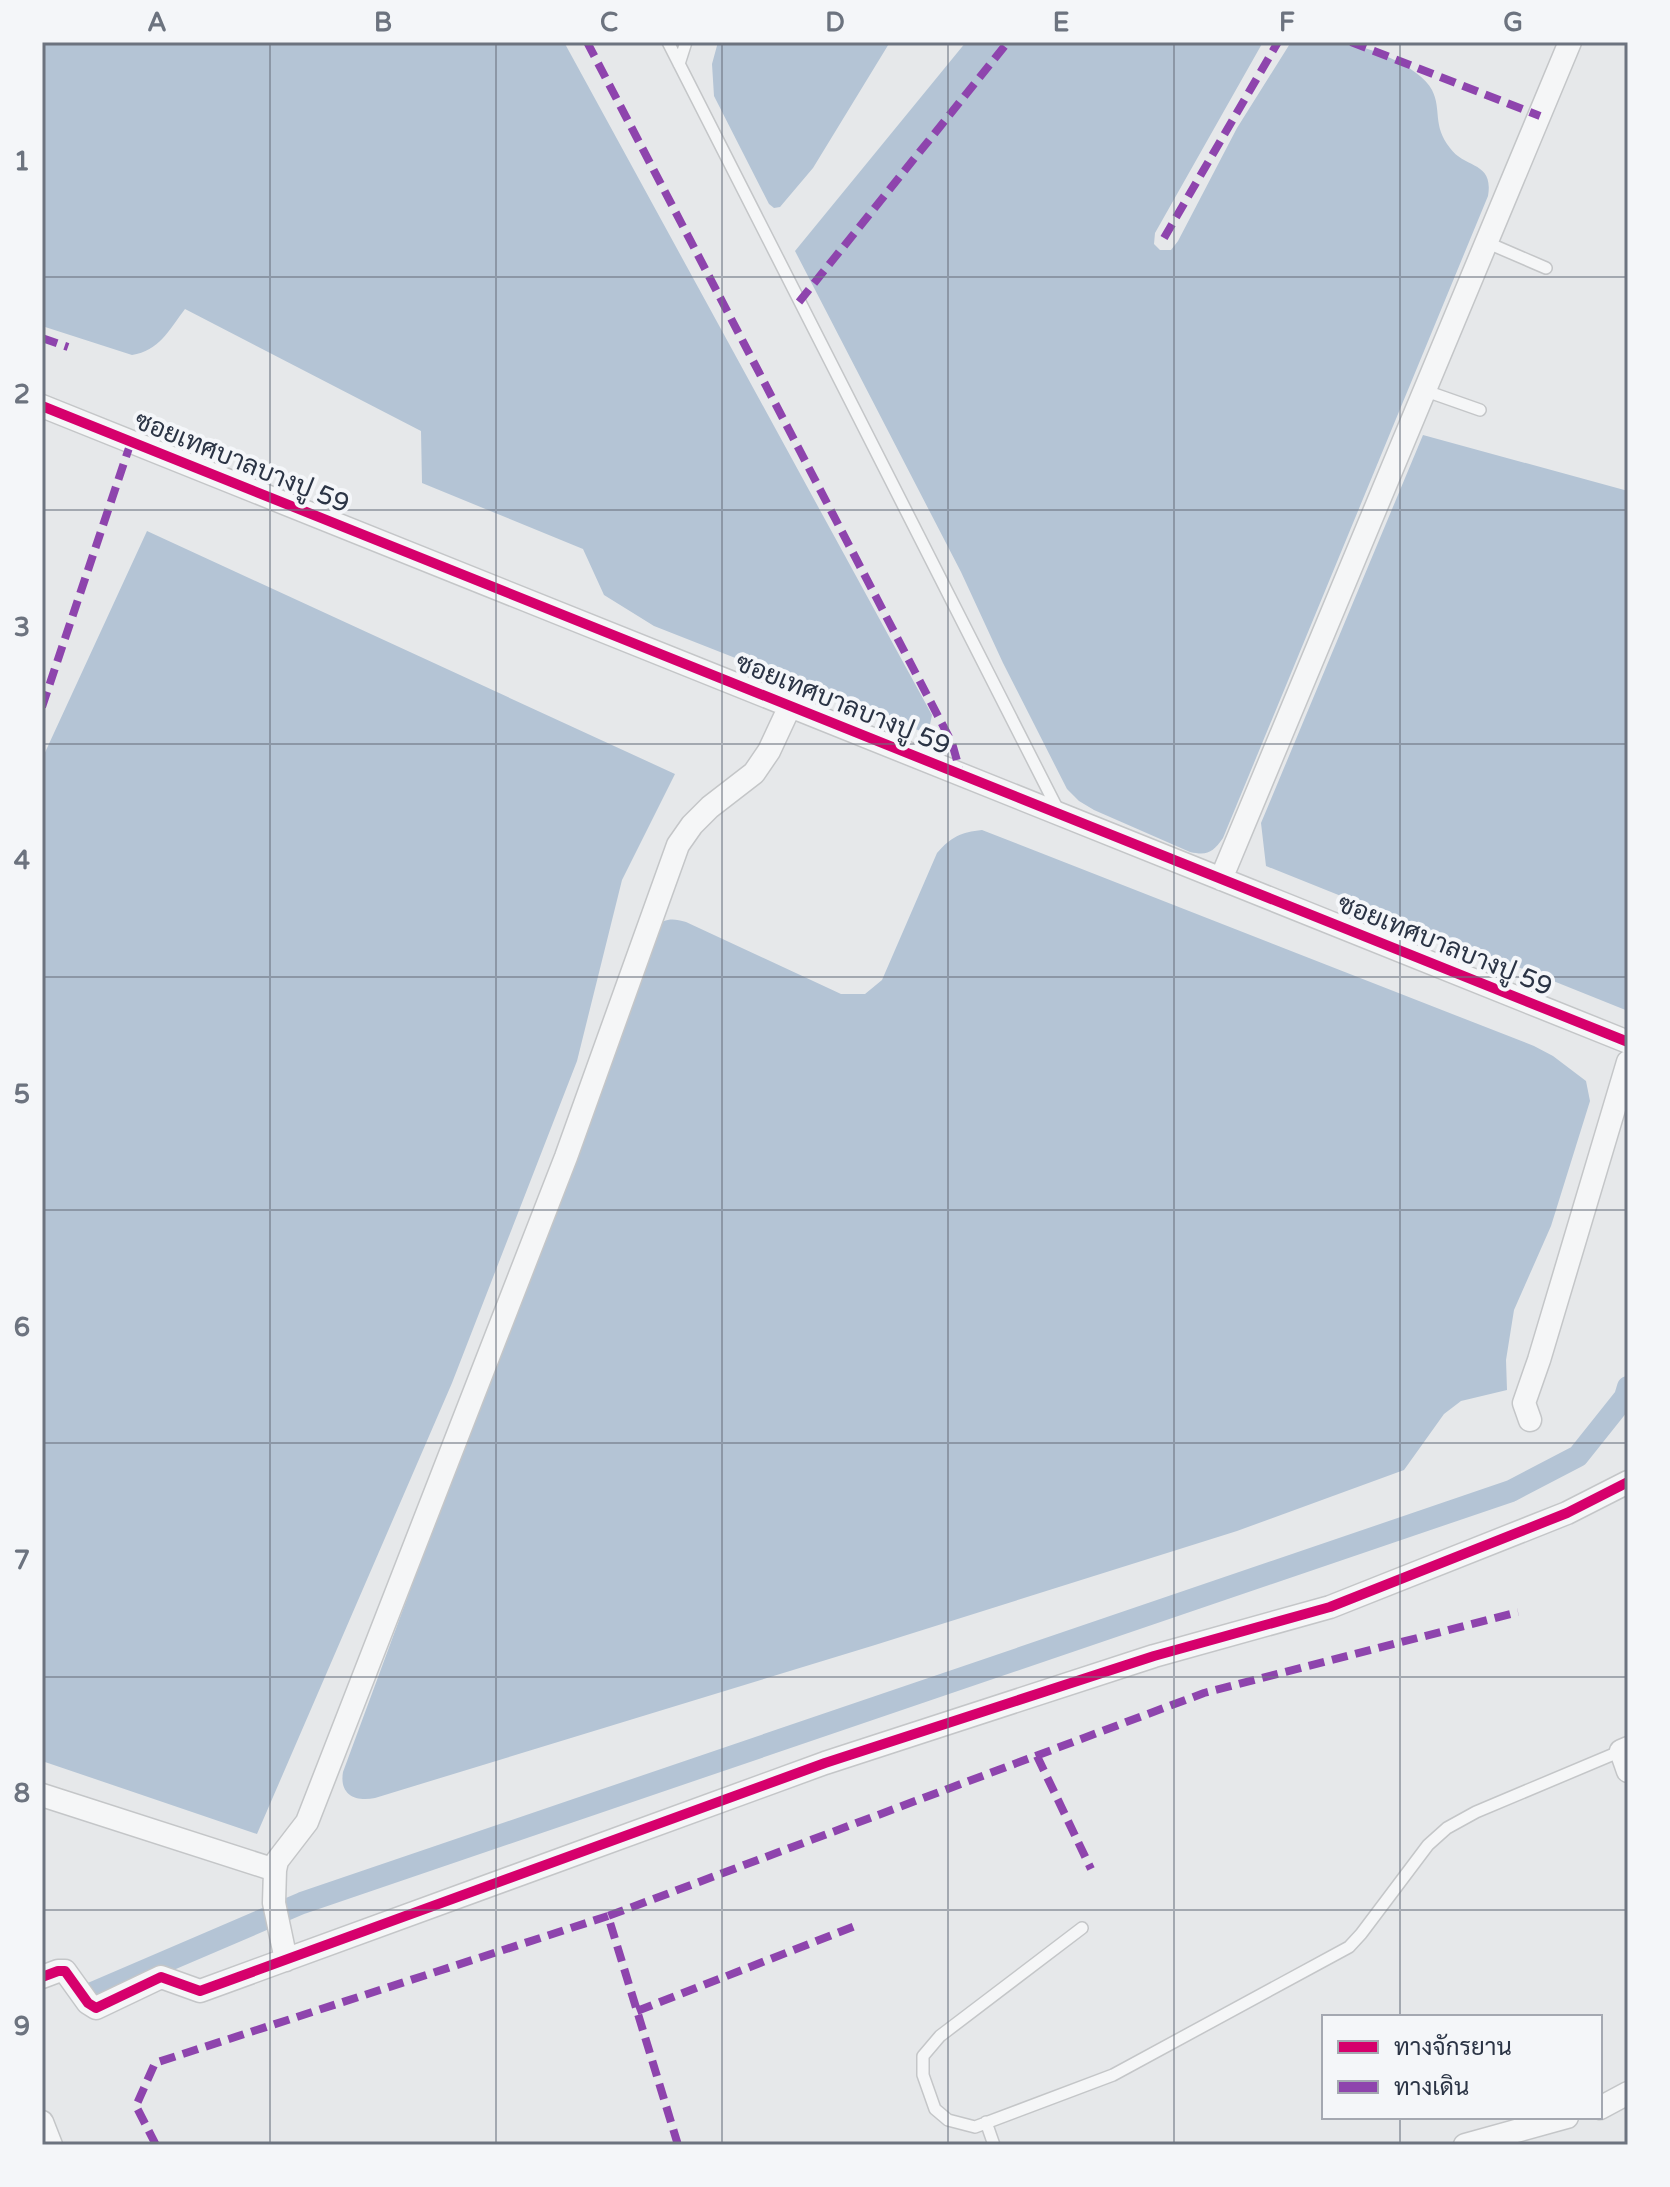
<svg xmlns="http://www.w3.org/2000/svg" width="1670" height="2187" font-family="'Varela Round',Sarabun,sans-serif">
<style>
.water{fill:#b4c4d5}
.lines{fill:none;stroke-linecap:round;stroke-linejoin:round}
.canal{stroke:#b4c4d5;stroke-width:22}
.service-casing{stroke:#c4c6c8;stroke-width:14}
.minor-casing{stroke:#c4c6c8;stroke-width:25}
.service{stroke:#f5f6f7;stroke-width:11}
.minor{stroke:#f5f6f7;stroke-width:22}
.quiet{stroke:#8e44ad;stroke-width:8;stroke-dasharray:16 8;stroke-linecap:butt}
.cycleway-casing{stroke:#f4f6f9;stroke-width:15}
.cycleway{stroke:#d6006c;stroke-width:10}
.grid{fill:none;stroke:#6c737f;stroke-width:2;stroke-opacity:0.55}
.labels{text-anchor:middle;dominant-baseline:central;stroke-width:8;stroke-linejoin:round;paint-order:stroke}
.street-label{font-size:26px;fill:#2b3445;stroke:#f4f6f9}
.neatline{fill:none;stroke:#6c737f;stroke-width:3}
.grid-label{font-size:26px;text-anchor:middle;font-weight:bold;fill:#6c737f}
</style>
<rect width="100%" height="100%" fill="#e6e8ea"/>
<!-- water -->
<path class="water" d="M42,42H564L932,715L928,734L654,626L604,595L583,549L422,483L421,431L185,309C169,330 159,351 132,355L42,326Z
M718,42H890L813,168L780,207L774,208L769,204L714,96L712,64Z
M966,42H1263L1155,233L1154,244L1160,250H1171L1178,241L1237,128L1291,42C1307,42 1325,39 1341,42C1366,46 1420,66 1432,90C1442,110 1432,125 1450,148C1465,169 1494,161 1488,196L1223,838C1213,852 1208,856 1190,852L1094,810L1079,801L1067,789L1003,663L961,572L795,251Z
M1423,435L1628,491V1011L1266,866L1261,823Z
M147,531L675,774L622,880L577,1061L452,1383L257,1834L42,1761V759Z
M982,830L1534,1046L1553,1056L1586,1081L1590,1101L1551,1226L1514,1310L1506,1360L1507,1390L1461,1401L1444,1414L1404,1470L1237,1531L875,1645L375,1798C356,1802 339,1795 343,1772L655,927C665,918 673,918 686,922L841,994H865L882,980L937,853C951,837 961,832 982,830Z"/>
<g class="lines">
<!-- canal -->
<path class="canal" d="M92,1993L302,1903L1511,1491L1578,1456L1625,1397L1628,1387"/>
<!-- service casing -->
<g class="service-casing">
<path id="service" d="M668,42L1058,810
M679,64L686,42
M1488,243L1546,268
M1426,391L1480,410
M1082,1928L940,2036L923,2056V2075L935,2109L948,2120L975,2127L1113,2075L1349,1947L1361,1934L1428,1845L1447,1828L1476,1812L1621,1751
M986,2122L994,2145"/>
</g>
<!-- minor casing -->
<g class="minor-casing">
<path id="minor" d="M42,406L1628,1042
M1221,879L1570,42
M1530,1420L1524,1403L1539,1360L1628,1062
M1628,1748L1621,1751L1628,1771
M42,1795L275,1870
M286,1960L274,1903L275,1870L277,1861L307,1822L566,1157L678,845L692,825L710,807L754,773L769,751L790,706
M42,1977L58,1971H65L88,2003L96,2008L161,1977L200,1991L825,1763L1154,1656L1330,1607L1567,1513L1628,1482
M1600,2108L1628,2093
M42,2122L51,2145
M1465,2145L1567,2117"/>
</g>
<!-- service -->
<use href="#service" class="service"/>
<!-- minor -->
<use href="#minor" class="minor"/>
<!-- quiet -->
<path class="quiet" d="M587,42L952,743L961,775
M1351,42L1540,116
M1164,238L1278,42
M799,302L1008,42
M42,338L68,347
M42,707L131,442
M1037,1756L1091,1869
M637,2011L855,1926
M156,2145L136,2106L155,2063L608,1916
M678,2145L608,1916L1204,1693L1518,1612"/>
<!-- cycleway casing -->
<g class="cycleway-casing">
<path id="cycleway" d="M42,406L1628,1042
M42,1977L58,1971H65L88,2003L96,2008L161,1977L200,1991L825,1763L1154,1656L1330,1607L1567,1513L1628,1482"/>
</g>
<!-- cycleway -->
<use href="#cycleway" class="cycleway"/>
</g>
<!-- grid -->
<path class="grid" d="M270,42V2145M496,42V2145M722,42V2145M948,42V2145M1174,42V2145M1400,42V2017M42,277H1628M42,510H1628M42,744H1628M42,977H1628M42,1210H1628M42,1443H1628M42,1677H1628M42,1910H1628M1400,2117V2145"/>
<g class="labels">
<!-- street labels -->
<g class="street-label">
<text transform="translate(242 462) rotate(22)">ซอยเทศบาลบางปู 59</text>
<text transform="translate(843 704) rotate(22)">ซอยเทศบาลบางปู 59</text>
<text transform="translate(1445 945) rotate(22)">ซอยเทศบาลบางปู 59</text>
</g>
</g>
<!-- border -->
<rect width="1670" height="2187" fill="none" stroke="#f4f6f9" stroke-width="88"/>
<!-- legend -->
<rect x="1322" y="2015" width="280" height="104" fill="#f4f6f9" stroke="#a4a8b1" stroke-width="2"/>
<rect x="1338" y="2041" width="40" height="12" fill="#d6006c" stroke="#a4a8b1" stroke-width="2"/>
<text x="1394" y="2055" font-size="24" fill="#2b3445">ทางจักรยาน</text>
<rect x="1338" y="2081" width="40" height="12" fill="#8e44ad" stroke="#a4a8b1" stroke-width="2"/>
<text x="1394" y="2095" font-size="24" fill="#2b3445">ทางเดิน</text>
<rect x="44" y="44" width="1582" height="2099" class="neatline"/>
<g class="grid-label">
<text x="157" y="31">A</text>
<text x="383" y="31">B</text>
<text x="609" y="31">C</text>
<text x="835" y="31">D</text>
<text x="1061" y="31">E</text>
<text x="1287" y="31">F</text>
<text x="1513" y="31">G</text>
<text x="22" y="170">1</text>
<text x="22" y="403">2</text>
<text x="22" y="636">3</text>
<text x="22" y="869">4</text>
<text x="22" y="1103">5</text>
<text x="22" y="1336">6</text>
<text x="22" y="1569">7</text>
<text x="22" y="1802">8</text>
<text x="22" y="2035">9</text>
</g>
</svg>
